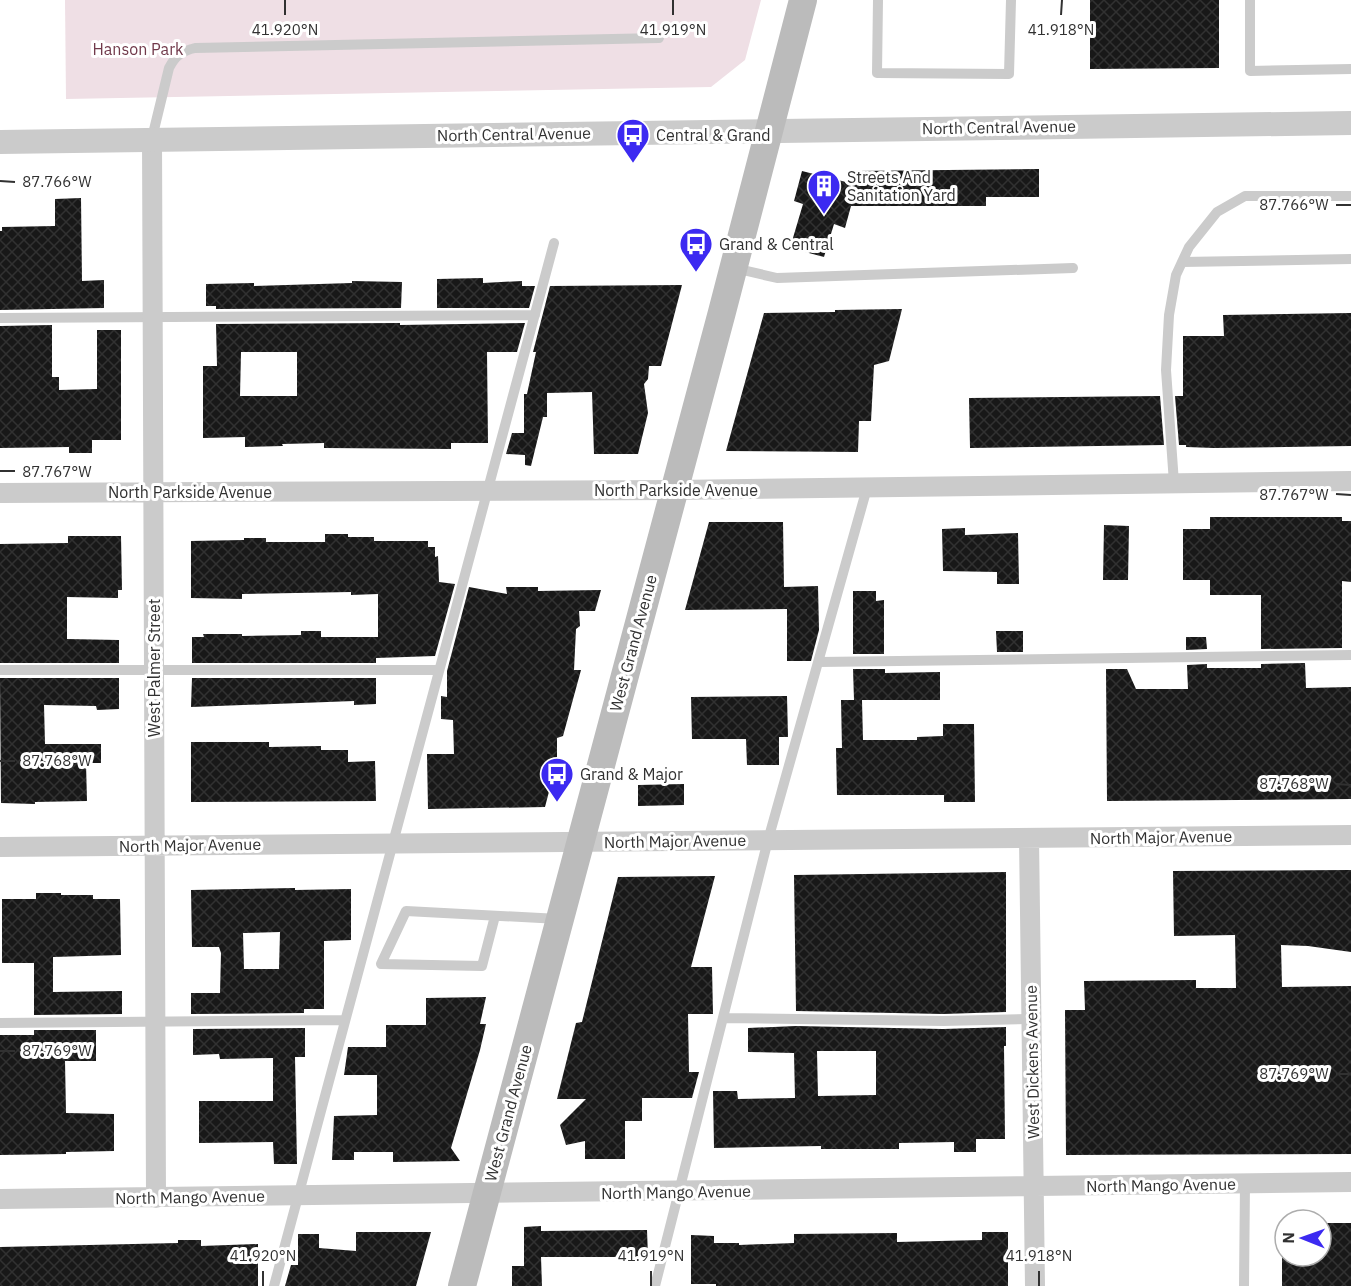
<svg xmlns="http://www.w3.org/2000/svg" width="1351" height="1286" font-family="'IBM Plex Sans',sans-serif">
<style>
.green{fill:#efdfe5}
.building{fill:url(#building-cross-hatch);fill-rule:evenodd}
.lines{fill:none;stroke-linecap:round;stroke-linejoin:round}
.service{stroke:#cbcbcb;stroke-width:10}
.minor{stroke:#cbcbcb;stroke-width:20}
.tertiary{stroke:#cbcbcb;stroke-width:24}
.secondary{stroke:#bbb;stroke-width:28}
.ticks{fill:none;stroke:#313131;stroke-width:2}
.labels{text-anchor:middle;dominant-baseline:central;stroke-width:6;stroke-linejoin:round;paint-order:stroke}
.park-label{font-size:16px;fill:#713a4b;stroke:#fff}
.street-label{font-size:16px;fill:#313131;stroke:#fff}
.poi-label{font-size:16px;fill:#313131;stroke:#fff;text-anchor:start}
.ticks-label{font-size:15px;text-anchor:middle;fill:#313131;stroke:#fff;stroke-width:6;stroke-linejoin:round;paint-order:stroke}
</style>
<defs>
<pattern id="building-cross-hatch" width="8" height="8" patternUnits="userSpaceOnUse" patternTransform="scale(1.5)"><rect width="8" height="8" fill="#181818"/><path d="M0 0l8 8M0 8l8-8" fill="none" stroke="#313131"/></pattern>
</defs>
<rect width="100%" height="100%" fill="#fff"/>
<!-- green -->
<path class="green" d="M65,0H761L745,60L711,87L66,99Z"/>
<!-- building -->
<path class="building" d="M1090,0H1219V68L1090,69Z
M1039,169V197H986V206H851L845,228L834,224L824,257L790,248L803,204L794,201L802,171L850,183L854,171Z
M81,198L82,281L104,280V308L0,310V231H2V227L55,226V199Z
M483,278V283L522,281V286H535L529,308H437V279Z
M352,281L402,282L401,308L216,309V306H206V284L254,283V286L352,283Z
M682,285L661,366H649L648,379L644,384L648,413L638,454H594L592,392L547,393V417H543L531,466L525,465V455L506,454L512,433H524V394H527L536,352H533L550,286Z
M902,309L889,361L874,365L871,421H859L858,452L726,451L764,313L835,312V310Z
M1351,313V446L1214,448L1186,447V445H1179L1175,396H1183V336H1224L1223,315Z
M400,323V325L525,323L517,352H487L488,443H451V449L324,448V443L282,444L283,446L245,447V437L203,438V366H217L216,324ZM241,352H297V396H240Z
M52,325V377H59V390L97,389V330H121V440H92V453H69V447L0,448V326Z
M1160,396L1164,445L970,448L969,398Z
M1210,517H1342V521H1351V582L1342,581V648L1261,649V595H1210V580H1183V529H1210Z
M709,522H783L784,587L818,586L819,630L811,661H787V609L685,610Z
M1104,525L1129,526L1128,580H1103Z
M965,528V535L1018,533L1019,584H997V572L943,571L942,529Z
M325,534H348V537H374V541H428V547H435V557L438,556L439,582L455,584L435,656L376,658V663H192V637H204L203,634H242V636L301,635V631H321V637H378V594L351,595V592L242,594V599L191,598V541L244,540V538H266V542H325Z
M68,536H121L122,590H118V598L67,597V639L119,640V663H0V544L68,543Z
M469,587L507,594L506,587H538V591L601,590L595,611H579L580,626L576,629L574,670H581L563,736L557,738V761L545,807L428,809L427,754H454L453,720L441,719V696L447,697V671Z
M853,591H876V601L884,600V654H853Z
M996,631H1023V652H997Z
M1186,637H1206L1207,649L1186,650Z
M1305,663L1306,688L1351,687V799L1107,801L1106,669H1127L1136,689H1188L1187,665L1207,664V668H1261V664Z
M853,669H885V673L940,672V700H862L863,740H917V737L943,736V724H974L975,802H944V795H837L836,748H842L841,700H854Z
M0,678H119V709L97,710L96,706L44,705L45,744H101V763H86L87,801L35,802V804L1,803Z
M192,678H376V704L354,705V701L191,707Z
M787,696L788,737H779V765H747L746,739H692L691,697Z
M191,742H269V747L321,746V750H348V762L375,761L376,801L191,802Z
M684,784V805L638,806V785Z
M1351,870V952L1308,946L1281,945L1282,987L1351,986V1154L1066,1155L1065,1010H1085L1084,981L1196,980V988H1236L1235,935L1174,936L1173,871Z
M1006,872V1012L943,1014L796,1011L794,875Z
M715,876L691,967H712L713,1014H688L689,1072H699L692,1098H642V1121H625V1159H585V1141L566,1145L560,1125L586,1099H557L576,1023L582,1022L618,877Z
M295,888V890L351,889V940L324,941V1009H304V1013L191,1014V993H220L221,953L219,947H192L191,890ZM280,932L279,969H244L243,933Z
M36,893H61V895H93V899H120L121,955L53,957V992L122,991V1014L34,1015V963H2V899H36Z
M486,997L480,1024H486L480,1050L451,1148L460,1161L393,1162V1152H354V1160H332L334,1116L377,1115V1075H344L348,1047H386V1025H426V998Z
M796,1026L943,1029L1006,1027V1046H1004L1005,1139H976V1152H954V1142L899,1143V1149H821V1146L714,1148L713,1091H737L738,1099L795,1098L794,1053L748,1052V1028ZM817,1051H876V1095L818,1096Z
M305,1028V1057H295L297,1164H274L273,1142L199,1143V1101H273V1058L220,1059L219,1054L193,1055V1029Z
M34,1030H96V1061H65L66,1113L114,1114V1151L66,1152V1154L0,1155V1035H34Z
M1321,1223H1351V1286H1282V1256H1321Z
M541,1226V1231L647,1230L648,1257H541L542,1286H512V1266H524V1227Z
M356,1232H431L416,1286H285L291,1265H298V1234H319V1248L356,1251Z
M982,1232H1008V1286H716V1284H691V1235L714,1236V1243H739V1245L794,1243V1234L897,1233V1242L982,1240Z
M178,1240H201V1246L258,1244V1286H0V1247L178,1243Z"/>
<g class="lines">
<!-- service -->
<path class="service" d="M878,0L877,73L1009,74L1011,0
M1250,0V71L1351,69
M152,138L169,68C175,56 182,51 195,48L659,38
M1182,262L1351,259
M734,268L777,278L1073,268
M0,318L535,315
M1174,483L1166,370L1169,315L1176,275L1189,247L1217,212L1245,196H1351
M819,662L1351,655
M0,670H439
M495,916L482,966L381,964L406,911L559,919
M724,1018L943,1021L1031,1019
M0,1023L345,1020
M274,1286L554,243
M655,1286L768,840L867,488
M1244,1286L1245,1183"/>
<!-- minor -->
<path class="minor" d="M152,138L156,1198
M0,493L674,490L1351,481
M1029,838L1035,1286
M0,847L1351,835
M0,1199L1351,1182"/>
<!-- tertiary -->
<path class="tertiary" d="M0,142L1351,123"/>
<!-- secondary -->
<path class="secondary" d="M462,1286L722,312L803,0"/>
</g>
<!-- ticks -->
<path class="ticks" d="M285,15V0M673,15V0M1061,15L1062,0M0,181L15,182M1336,205H1351M0,471H15M1336,494L1351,495M0,761H15M1336,784L1351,785M0,1051H15M1336,1074H1351M263,1286V1271M651,1286V1271M1039,1286V1271"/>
<!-- icons -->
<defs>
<g id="bus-pin" transform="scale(1.725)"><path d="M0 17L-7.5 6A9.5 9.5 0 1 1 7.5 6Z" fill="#3c2af1" stroke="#fff"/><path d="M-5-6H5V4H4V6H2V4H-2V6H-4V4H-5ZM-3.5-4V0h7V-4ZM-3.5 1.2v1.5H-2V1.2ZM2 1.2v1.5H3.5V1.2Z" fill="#fff"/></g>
<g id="building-pin" transform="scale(1.725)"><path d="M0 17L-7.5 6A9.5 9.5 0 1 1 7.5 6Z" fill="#3c2af1" stroke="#fff"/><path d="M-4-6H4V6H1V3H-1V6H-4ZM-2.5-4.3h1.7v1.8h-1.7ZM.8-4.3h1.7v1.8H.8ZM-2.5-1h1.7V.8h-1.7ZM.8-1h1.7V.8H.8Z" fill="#fff"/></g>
</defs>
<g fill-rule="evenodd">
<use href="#bus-pin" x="633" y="135"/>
<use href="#building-pin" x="824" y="186"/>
<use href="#bus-pin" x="696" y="244"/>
<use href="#bus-pin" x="557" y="774"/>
</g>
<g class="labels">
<!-- park labels -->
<g class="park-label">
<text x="138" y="49">Hanson Park</text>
</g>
<!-- street labels -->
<g class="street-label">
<text transform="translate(999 127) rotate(-1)">North Central Avenue</text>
<text transform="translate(514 134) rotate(-1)">North Central Avenue</text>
<text x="676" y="490">North Parkside Avenue</text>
<text x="190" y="492">North Parkside Avenue</text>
<text transform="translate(633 643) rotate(-75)">West Grand Avenue</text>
<text transform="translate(154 668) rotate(-90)">West Palmer Street</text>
<text transform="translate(1161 837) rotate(-1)">North Major Avenue</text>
<text transform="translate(675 841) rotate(-1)">North Major Avenue</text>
<text transform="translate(190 845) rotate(-1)">North Major Avenue</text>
<text transform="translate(1032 1062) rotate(-91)">West Dickens Avenue</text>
<text transform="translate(508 1113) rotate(-75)">West Grand Avenue</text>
<text transform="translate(1161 1185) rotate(-1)">North Mango Avenue</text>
<text transform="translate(676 1192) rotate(-1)">North Mango Avenue</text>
<text transform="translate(190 1197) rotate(-1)">North Mango Avenue</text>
</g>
<!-- poi labels -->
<g class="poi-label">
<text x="656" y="135">Central &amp; Grand</text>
<text x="847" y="177">Streets And<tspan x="847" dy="18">Sanitation Yard</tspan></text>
<text x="719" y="244">Grand &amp; Central</text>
<text x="580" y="774">Grand &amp; Major</text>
</g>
</g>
<g class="ticks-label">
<text x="285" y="35">41.920°N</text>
<text x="673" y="35">41.919°N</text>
<text x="1061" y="35">41.918°N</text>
<text x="57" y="187">87.766°W</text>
<text x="1294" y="210">87.766°W</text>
<text x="57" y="477">87.767°W</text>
<text x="1294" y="500">87.767°W</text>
<text x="57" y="766">87.768°W</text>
<text x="1294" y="789">87.768°W</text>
<text x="57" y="1056">87.769°W</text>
<text x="1294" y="1079">87.769°W</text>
<text x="263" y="1261">41.920°N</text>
<text x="651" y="1261">41.919°N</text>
<text x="1039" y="1261">41.918°N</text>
</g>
<!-- north arrow -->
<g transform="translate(1303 1238) rotate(271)"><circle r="28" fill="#ffffff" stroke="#adadad" stroke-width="1.5"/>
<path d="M0-4.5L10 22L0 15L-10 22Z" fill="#3c2af1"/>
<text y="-9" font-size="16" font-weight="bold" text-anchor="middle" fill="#313131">N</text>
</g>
</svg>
